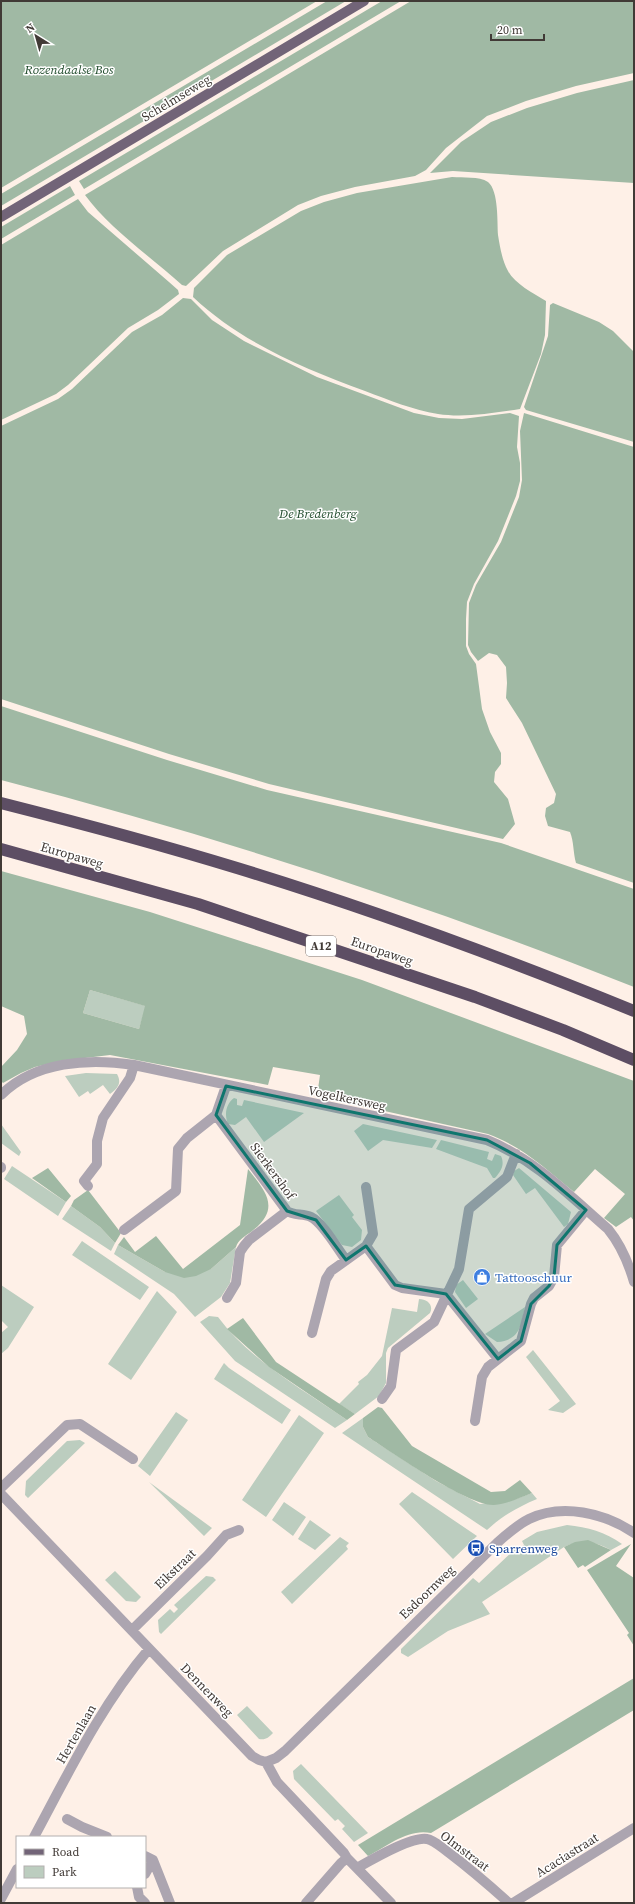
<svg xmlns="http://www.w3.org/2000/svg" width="635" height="1904" font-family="'Source Serif 4',serif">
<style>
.green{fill:#bccdbf}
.forest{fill:#a0b9a4;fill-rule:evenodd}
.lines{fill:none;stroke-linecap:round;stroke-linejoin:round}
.minor{stroke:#aca5b0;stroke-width:10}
.major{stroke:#726478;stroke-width:10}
.highway{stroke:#5d4e64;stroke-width:12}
.marked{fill:#0f766e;fill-opacity:0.2;stroke:#0f766e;stroke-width:3;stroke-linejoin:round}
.labels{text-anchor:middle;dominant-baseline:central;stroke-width:3;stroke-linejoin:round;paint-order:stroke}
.shield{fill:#fff;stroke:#7a7572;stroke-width:1}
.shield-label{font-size:12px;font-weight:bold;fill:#413a36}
.park-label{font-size:13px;font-style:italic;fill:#224d2e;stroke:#fff}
.street-label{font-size:13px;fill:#413a36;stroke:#fff}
.shop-label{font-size:13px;fill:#366cbe;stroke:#fff;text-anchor:start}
.transit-label{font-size:13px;fill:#164399;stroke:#fff;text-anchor:start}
</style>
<rect width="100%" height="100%" fill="#fef0e7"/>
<!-- green -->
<path class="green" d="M90,990L146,1006L139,1029L83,1013Z
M86,1073L117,1074C122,1083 118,1088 110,1094L103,1085L90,1094L88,1091L79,1097L65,1076Z
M234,1098L237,1099V1105L242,1106L244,1100L304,1113L264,1142L246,1117L235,1125L228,1124C224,1114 226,1104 234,1098Z
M1,1124L21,1152L19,1156L1,1143Z
M363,1124L437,1140L432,1148L383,1140L368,1151L354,1131Z
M441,1140L489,1152L487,1159L492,1161L495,1154L501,1156C505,1165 501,1171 495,1178H493L487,1168L436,1149Z
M12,1166L66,1202L58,1216L4,1179Z
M519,1168L571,1212L568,1224L564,1227L535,1188L526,1194L513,1175L514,1171Z
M339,1195L354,1215L352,1217L362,1230L361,1240L352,1247L342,1245L316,1211Z
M71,1206L100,1227L115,1243L111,1251L62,1219Z
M82,1241L149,1287L140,1300L72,1255Z
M118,1245L165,1272L211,1269L236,1247L230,1283L221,1297L195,1317L174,1294L114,1254Z
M463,1280L478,1299L466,1308L455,1292L456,1285Z
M1,1285L34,1307L8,1348L1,1354V1333L8,1327L1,1320Z
M157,1291L177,1312L131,1380L108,1364Z
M419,1299C427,1299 434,1305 430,1313L388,1348L386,1353V1383L379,1396L355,1414L339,1404L359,1384L358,1382L367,1375L382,1356L392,1308L417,1312Z
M525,1307C521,1326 520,1340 497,1342L485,1334Z
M209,1316L218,1317C251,1361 302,1389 347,1420L335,1428L235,1361L200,1322Z
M533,1350L576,1404L563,1413L548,1410L560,1401L526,1357Z
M224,1363L229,1368L291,1410L282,1424L214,1379Z
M176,1412L188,1420L150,1476L138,1466Z
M299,1415L324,1433L266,1517L242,1500Z
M363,1418V1427L368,1437L436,1481L480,1504L510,1501L532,1493L537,1499C518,1507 502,1516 487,1530L342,1433Z
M80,1440L85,1443L28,1498L25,1495L26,1481L67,1441Z
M149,1482L212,1528L204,1536Z
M412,1492L477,1536L453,1559L399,1504Z
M284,1502L306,1517L293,1536L272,1520Z
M310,1520L331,1535L315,1550L298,1539Z
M567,1525C588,1527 605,1532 622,1544L611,1550C594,1541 581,1539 564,1547L482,1602L490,1614L448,1631L408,1657L401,1653V1649L473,1578L479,1583L516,1548L518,1550L524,1545L522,1541L537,1532Z
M340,1537L349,1543L346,1546L348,1549L292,1604L281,1592Z
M115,1571L141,1597L136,1602L126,1601L105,1580Z
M206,1576L213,1577L216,1580L161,1634L159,1632L158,1620L170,1609L174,1613L178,1609L174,1605Z
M247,1706L273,1733C268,1738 266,1740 259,1739L237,1715Z
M301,1764L368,1833L354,1842L342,1829L345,1826L338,1819L335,1821L294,1779L293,1771Z"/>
<!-- forest -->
<path class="forest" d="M1,1H317L1,188Z
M327,1H346L1,206V194Z
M382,1H401L84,189L79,181Z
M411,1H634V73L576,86L526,101L487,116L446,148L426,170L415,176L355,187L321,196L298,205L223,251L186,286L182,285C152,258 108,227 85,195Z
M634,80V183L453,171L430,173L461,142L491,122L527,108L577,93Z
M452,177C463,178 479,176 488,182C499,191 497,223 498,235C500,247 502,260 508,271C515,284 533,293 546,301L545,335L541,354L520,409C493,413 464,418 438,414C413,410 389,400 365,391C303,368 242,343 193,297L194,288L227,255L301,211L324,202L357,193Z
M70,186L75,195L1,239V227Z
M78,199L88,212L169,282L178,290L179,294L158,310L128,328L68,385L56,394L1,420V245Z
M183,298L191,299L212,320L244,341L317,377L414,413L439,418L462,419L510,413L519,416L517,447L520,463V481L516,496L498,541L474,584L467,602L466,619V646L469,654L476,664L482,709L490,732L501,753V764L495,772L494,782L508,799L515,824L503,839L269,784L169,754L1,699V426L58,399L72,389L132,332L162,315Z
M553,303L599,322L613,331L634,352V442L526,410L524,407L548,336L550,305Z
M524,413L634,447V883L576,863C573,852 574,842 570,832L548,826L545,816L546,808L554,803L556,794L522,723L506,698L507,683L506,667L497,655L489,653L478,661L471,652L468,645L469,603L476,585L501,542L519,497L522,480L520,431Z
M1,706L167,760L267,790L501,843L634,889V987C428,905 216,836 1,780Z
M1,871L150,912L362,980L634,1081V1221L631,1217L616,1227L604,1218L625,1194L595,1169L574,1192C546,1169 523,1147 488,1134L317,1096L320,1075L273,1067L268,1085L110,1055L60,1061L35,1067L21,1073L3,1083L1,1081V1067L17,1050L27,1034L24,1016L1,1006ZM90,990L145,1006L139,1029L83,1013Z
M48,1168L71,1196L66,1202L32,1178Z
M248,1169C267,1193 281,1209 251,1232C245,1236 238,1240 236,1247L211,1269L196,1276L184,1278L165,1272L118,1245L124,1237L135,1252L156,1236L183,1269L240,1225Z
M88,1190L121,1233L115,1243L100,1227L71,1206L74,1200Z
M243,1318L276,1362L355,1414L347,1420L269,1367L227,1329Z
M378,1407L382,1408L412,1446L491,1492L505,1491L520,1480L532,1493C519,1498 507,1504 494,1505C468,1506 393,1453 368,1437L363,1427V1418Z
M588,1540L611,1550L585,1567L583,1565L578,1568L564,1547L575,1542Z
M631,1544L616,1566L634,1578V1646L627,1635L629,1633L587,1570Z
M634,1678V1710L431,1833C409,1828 387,1846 368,1856L358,1845Z"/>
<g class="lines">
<!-- minor -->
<path class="minor" d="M1,1095C35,1061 89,1058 134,1065L487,1140C534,1159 570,1196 608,1229C621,1245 628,1261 634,1282
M216,1115L287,1211L249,1240L244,1246L240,1252L236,1283L227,1298
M1,1167V1168
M88,1186L84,1181L97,1164V1141L103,1118L130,1078L134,1065
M287,1211C294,1216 303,1213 311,1217C323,1223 337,1248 346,1260
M124,1230L176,1191L178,1149L187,1138L216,1115L226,1086
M366,1246L395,1285L402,1288L446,1294
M446,1294L498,1359
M312,1333L326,1279L331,1271L366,1246L373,1234L366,1187
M382,1399L391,1386L396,1350L434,1322L459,1269L469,1209L507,1177L516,1154
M475,1421L482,1377L488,1367L521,1341L531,1304L534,1298L549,1286L554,1277L557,1245L586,1210
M1,1488L67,1425L80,1424L133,1459
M1,1494L252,1756L259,1760L266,1762L277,1782L344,1853L347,1858L391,1903
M132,1630L207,1556L226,1535L239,1530
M266,1762L276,1758L285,1751L497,1543C507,1534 517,1525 529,1519C562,1503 605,1513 634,1533
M67,1819L82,1827L107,1837
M34,1837C69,1772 101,1705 149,1649
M145,1856L153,1860L170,1903
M357,1868C371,1860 412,1836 427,1839C434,1840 442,1848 448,1852C469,1868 489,1885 509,1903
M145,1874L153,1860
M137,1887L139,1897L145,1903
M1,1899L17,1869
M306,1903L341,1863L347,1858
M513,1903L634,1828"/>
<!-- major -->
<path class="major" d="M1,217L364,1"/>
<!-- highway -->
<path class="highway" d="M1,803C80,823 159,844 237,868C371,909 504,958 634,1011
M1,849L198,904L475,997L563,1030L634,1060"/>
</g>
<!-- marked area -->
<path class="marked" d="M226,1086L487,1140L530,1163L586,1210L557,1245L554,1277L549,1286L531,1304L521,1341L498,1359L446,1294L395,1285L366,1246L346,1260L316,1220L287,1211L216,1115Z"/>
<!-- icons -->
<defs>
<g id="shop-disc" transform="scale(0.9)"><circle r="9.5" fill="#3f7fe0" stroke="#fff"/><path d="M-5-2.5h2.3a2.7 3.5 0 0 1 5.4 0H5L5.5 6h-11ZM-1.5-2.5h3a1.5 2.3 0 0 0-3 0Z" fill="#fff"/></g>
<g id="bus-disc" transform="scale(0.9)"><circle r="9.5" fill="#1a4fb4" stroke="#fff"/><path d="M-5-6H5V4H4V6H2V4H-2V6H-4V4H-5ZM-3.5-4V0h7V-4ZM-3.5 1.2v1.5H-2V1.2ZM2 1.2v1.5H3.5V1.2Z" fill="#fff"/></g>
</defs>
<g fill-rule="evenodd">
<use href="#shop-disc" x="482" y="1277"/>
<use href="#bus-disc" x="476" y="1548"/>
</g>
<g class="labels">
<!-- shield labels -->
<rect class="shield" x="306" y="936" width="30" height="20" rx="3"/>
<g class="shield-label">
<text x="321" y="946">A12</text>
</g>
<!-- park labels -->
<g class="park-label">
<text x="69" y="69">Rozendaalse Bos</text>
<text x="318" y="513">De Bredenberg</text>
</g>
<!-- street labels -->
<g class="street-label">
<text transform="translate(176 98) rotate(-31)">Schelmseweg</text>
<text transform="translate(72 855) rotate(16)">Europaweg</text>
<text transform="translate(382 951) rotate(19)">Europaweg</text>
<text transform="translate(347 1098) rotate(12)">Vogelkersweg</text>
<text transform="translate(273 1171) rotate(54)">Sierkershof</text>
<text transform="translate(175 1569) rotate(-44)">Eikstraat</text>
<text transform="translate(427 1592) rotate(-44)">Esdoornweg</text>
<text transform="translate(207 1690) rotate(46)">Dennenweg</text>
<text transform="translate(76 1734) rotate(-60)">Hertenlaan</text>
<text transform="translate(465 1851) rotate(37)">Olmstraat</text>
<text transform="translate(567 1855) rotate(-32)">Acaciastraat</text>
</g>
<!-- shop labels -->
<g class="shop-label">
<text x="495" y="1277">Tattooschuur</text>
</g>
<!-- transit labels -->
<g class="transit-label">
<text x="489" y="1548">Sparrenweg</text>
</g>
</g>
<!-- border -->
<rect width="635" height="1904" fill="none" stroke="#413a36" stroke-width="4"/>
<!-- legend -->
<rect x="16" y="1836" width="130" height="52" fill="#ffffff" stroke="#b3b0af"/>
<rect x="24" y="1849" width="20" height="6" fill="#726478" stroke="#b3b0af"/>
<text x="52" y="1856" font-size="12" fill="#413a36">Road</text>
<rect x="24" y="1866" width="20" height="12" fill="#bccdbf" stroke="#b3b0af"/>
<text x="52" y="1876" font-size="12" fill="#413a36">Park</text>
<!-- north arrow -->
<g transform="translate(36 36) rotate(323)" stroke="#ffffff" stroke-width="3" paint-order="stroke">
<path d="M0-3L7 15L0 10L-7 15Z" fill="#413a36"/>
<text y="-6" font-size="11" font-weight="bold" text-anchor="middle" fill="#413a36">N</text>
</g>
<!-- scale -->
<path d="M491 34v6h53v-6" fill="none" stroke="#413a36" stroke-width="2"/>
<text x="497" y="34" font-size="12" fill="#413a36" stroke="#ffffff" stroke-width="3" paint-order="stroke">20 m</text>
</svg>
